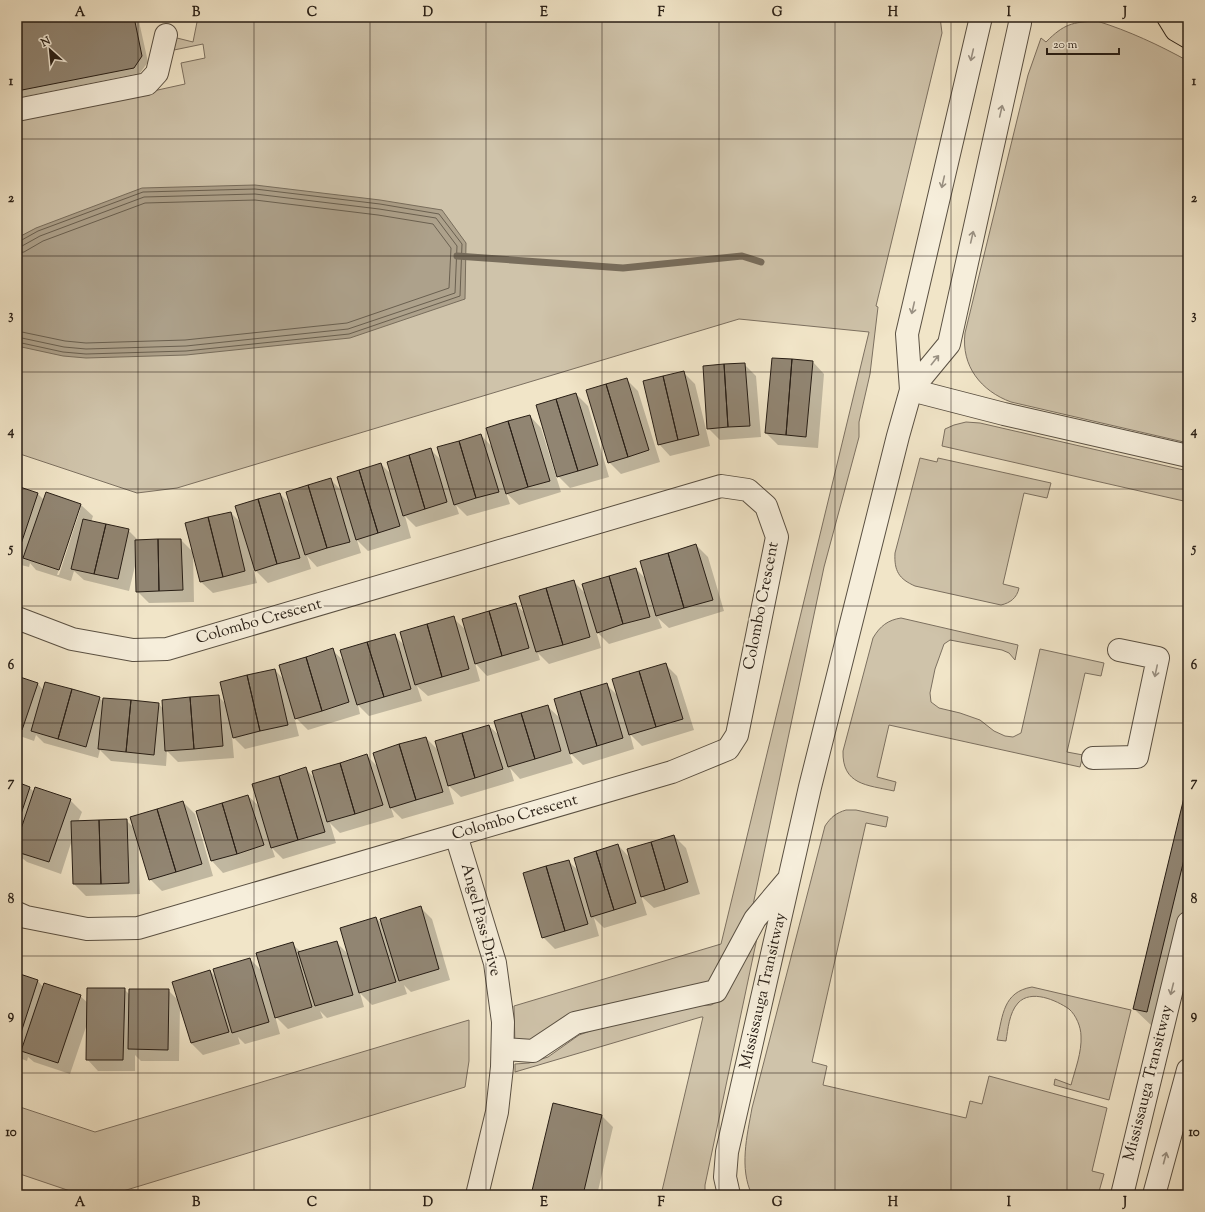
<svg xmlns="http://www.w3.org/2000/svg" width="1205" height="1212" font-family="'Sorts Mill Goudy',serif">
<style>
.green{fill:#cfc3aa;stroke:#7c7060}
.water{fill:#ada18b;stroke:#786d5c}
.shadow{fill:#0003;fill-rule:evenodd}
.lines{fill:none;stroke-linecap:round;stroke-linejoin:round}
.shore{stroke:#6a6050;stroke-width:1}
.stream{stroke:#786d5c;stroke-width:7}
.building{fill:#918572;stroke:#281e15}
.minor-casing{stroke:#5a5042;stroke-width:24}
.highway-casing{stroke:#281e15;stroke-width:24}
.minor{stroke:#f6eedb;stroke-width:22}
.highway{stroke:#f1e5c8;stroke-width:22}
.oneway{stroke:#999082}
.grid{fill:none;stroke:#281e15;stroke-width:1;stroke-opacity:0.55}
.labels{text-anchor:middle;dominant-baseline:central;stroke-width:4;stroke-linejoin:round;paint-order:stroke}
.street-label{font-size:16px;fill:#281e15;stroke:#f6eedb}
.neatline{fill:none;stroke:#281e15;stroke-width:1.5}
.grid-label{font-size:13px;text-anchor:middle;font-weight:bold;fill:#281e15}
</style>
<rect width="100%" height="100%" fill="#f1e5c8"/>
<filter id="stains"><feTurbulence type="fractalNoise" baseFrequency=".005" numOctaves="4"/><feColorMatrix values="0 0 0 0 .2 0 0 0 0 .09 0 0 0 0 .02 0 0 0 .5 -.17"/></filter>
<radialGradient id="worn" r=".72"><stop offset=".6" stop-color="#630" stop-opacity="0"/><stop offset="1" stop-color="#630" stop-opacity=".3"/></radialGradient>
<!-- green -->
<path class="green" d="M198,17H940L942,33L876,306L878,307L870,374L859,422V437L824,567L749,924L720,981L515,1047L514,1006L721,944L869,332L739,319L177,488L137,493L17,453V121L185,84L181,63L205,58L203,44L174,50L172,47L174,40L177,38L193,42Z
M1097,21C1129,31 1159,45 1188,61V443L1011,402C981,391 961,366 965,333L1028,75L1041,38L1046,42C1064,24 1072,22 1097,21Z
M966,422L980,423L1188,471V502L942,446L945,429L954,425Z
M920,458L937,462L938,458L1051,483L1047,498L1024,493L1003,584L1019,588C1017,598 1010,603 1001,605L915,586C899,579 894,571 895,553Z
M901,618L1018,645L1015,660L1009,653L1002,650L950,640L944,644L935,669L930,693L931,702L939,708L960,713L980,720L994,731L1005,736L1013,737L1021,733L1040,649L1104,663L1101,676L1085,673L1067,752L1083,755L1080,767L889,725L877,777L896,782L894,791C867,785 842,785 843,751L873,638C880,626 888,620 901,618Z
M846,810H856L888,817L886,827L866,823L812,1062L827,1066L823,1085L966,1118L970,1101L982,1104L989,1076L1107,1108L1092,1171L1104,1174L1098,1195H752C739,1168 747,1136 752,1108L825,826C831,817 836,813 846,810Z
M757,938L705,1185V1195H661L703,1017H701L515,1072V1064L529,1063L548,1057L579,1035L596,1029L690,1006L711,1005L717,1002L728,991Z
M1032,987L1131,1010L1109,1100L1054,1085L1055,1079L1071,1085C1075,1070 1082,1052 1081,1036C1081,1027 1076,1015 1069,1009C1056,1000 1031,989 1018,1003C1009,1013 1008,1029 1006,1041L997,1040C1003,1015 1003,992 1032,987Z
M469,1020V1061L465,1087L110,1195H82L17,1173V1106L95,1132Z"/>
<!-- water -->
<path class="water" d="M255,185L380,200L442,210L466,243L465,299L350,338L186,355L86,358L63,356L17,346V238L36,228L142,188Z"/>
<!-- shadow -->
<path class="shadow" d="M38,17H138L148,62L140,73L17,98V21Z
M773,359L813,362L824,374L818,448L778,445L766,433Z
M744,364L756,376L761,437L720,440L708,428Z
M683,372L695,384L710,446L670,456L659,444Z
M626,379L638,391L660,462L621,474L609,462Z
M576,394L588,406L609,477L570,488L558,476Z
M530,416L541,428L561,492L519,505L506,493L510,504L467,516L456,505L459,514L416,527L405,516L411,538L368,551L357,540L361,553L317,567L307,556L311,569L268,583L253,568L257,583L213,593L201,582L231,513L242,524L280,494L290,504L330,479L342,491L381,464L392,475L431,450L442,461L481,435L493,448Z
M17,487L38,494L44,500L47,493L81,505L93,516L91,522L128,530L139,541L181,540L193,552L194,602L149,603L137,591L136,562L129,591L84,580L74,571L71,581L36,570L30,563L29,567L17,564ZM78,510H80L59,575H57Z
M696,545L708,557L724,611L669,628L658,618L662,628L609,644L596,631L601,648L549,664L538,653L540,660L487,676L475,663L480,681L428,696L417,686L422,701L369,716L358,705L360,714L308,730L294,716L299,736L245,749L232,736L234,758L178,762L167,751L166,766L111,761L100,750L98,758L44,743L36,735L34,741L17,735V677L38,684L43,690L99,698L104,702L159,704L163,709L218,696L226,704L275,670L284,680L332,650L345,662L394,635L405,646L453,618L466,630L515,604L526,614L573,581L587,595L636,569L646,579Z
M665,664L677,676L694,730L642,746L630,734L634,749L583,765L569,752L573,763L520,779L510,768L514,781L461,797L448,785L454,804L402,819L391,808L394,817L340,833L330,823L336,843L283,859L272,848L275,857L223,873L212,861L248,796L260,807L306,769L315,779L367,756L378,767L426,738L438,750L489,726L500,736L547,706L561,719L606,684L619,697Z
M17,784L30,788L34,792L70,800L82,812L78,822L126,820L135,829L183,802L195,814L213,876L162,891L150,879L138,842L140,894L86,896L74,884L72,840L61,874L27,862L22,858L21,862L17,861Z
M1188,785V933L1165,1030L1152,1026L1134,1009Z
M674,836L686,848L700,894L654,908L641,896L647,915L604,928L594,918L599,936L555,949L543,937L568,861L579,871L618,845L630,858Z
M420,907L432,919L450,980L411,992L404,985L407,994L372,1005L360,993L364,1007L327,1018L320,1011L323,1018L288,1029L275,1016L280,1034L245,1044L238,1037L240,1044L203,1055L191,1043L180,1007L179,1061H141L135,1055V1071H98L87,1059V1024L70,1074L34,1062L28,1057L27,1061L17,1057V974L38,981L43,987L80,996L88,1003L124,989L130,995L168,990L179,1001L210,971L217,978L250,959L263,972L292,944L301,952L336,942L348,954L376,918L383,925Z
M602,1116L613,1127L597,1195H532Z"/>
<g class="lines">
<!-- shore -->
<path class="shore" d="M17,242L20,241L38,231L143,192L255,189L380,204L439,214L462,244L460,296L349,334L186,351L86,354L63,352L17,342
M17,247L22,246L40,236L144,197L255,194L379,209L436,218L457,246L455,293L348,329L186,346L86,349L64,347L17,337
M17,253L24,252L43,241L145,203L255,200L378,215L433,224L451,248L449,288L347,323L185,340L86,343L65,341L17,331"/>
<!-- stream -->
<path class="stream" d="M457,256L623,268L742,256L761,262"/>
</g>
<!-- building -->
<path class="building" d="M33,17H134L142,56L134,68L17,91V20Z
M772,358L792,359L786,435L765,433Z
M792,359L813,361L806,437L786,435Z
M745,363L750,426L728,427L724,364Z
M724,364L728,427L707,429L703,366Z
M684,371L699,435L678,440L663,376Z
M663,376L678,440L658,445L643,381Z
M627,378L649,450L628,457L606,384Z
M606,384L628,457L608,463L586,390Z
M576,393L598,465L578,471L556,399Z
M556,399L578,471L557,477L536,405Z
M530,415L550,481L528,487L508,421Z
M508,421L528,487L506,494L486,428Z
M481,434L499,492L476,498L459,441Z
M459,441L476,498L454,505L437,447Z
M431,448L447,502L425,509L409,455Z
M409,455L425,509L403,516L387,462Z
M381,463L400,526L378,533L359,470Z
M359,470L378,533L356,540L337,477Z
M331,478L350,542L327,548L308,485Z
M308,485L327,548L305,555L286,492Z
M17,486L38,493L17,556Z
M46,492L81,504L59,570L23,558Z
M280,493L300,558L277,564L258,499Z
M258,499L277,564L255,571L235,506Z
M231,512L245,571L223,577L208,517Z
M208,517L223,577L200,582L185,523Z
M83,519L106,524L94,574L71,569Z
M106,524L129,529L118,579L94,574Z
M158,539H181L183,590L159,591Z
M158,539L159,591L136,592L135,540Z
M696,544L713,600L684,608L668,553Z
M668,553L684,608L656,616L640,561Z
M636,568L650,617L623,624L609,576Z
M609,576L623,624L597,633L582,584Z
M574,580L590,637L563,645L546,588Z
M546,588L563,645L536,652L519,596Z
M516,603L529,648L502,656L489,611Z
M489,611L502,656L475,664L462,619Z
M454,616L469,669L442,677L427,624Z
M427,624L442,677L415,685L400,632Z
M395,634L411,689L384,697L367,642Z
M367,642L384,697L357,705L340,650Z
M333,648L349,702L322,711L306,657Z
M306,657L322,711L295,719L279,665Z
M666,663L683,719L656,727L639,671Z
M275,669L288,725L260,731L247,675Z
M639,671L656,727L629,735L612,679Z
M247,675L260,731L233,738L220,682Z
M17,676L38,683L22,730L17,728Z
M45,682L72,689L58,739L31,731Z
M607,683L623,738L597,746L580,691Z
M72,689L100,697L86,747L58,739Z
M580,691L597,746L570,754L554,699Z
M219,695L223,746L194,749L190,697Z
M190,697L194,749L165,751L162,700Z
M103,698L131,700L126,752L98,749Z
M131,700L159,703L154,755L126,752Z
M548,705L561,751L535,759L521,713Z
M521,713L535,759L508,767L494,721Z
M489,725L503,769L475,778L462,733Z
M462,733L475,778L448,786L435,741Z
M426,737L443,792L416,800L399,744Z
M399,744L416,800L390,808L373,753Z
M367,754L383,805L355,814L340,763Z
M340,763L355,814L327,822L312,771Z
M306,767L325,832L298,840L279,776Z
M279,776L298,840L271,848L252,784Z
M1188,781V843L1147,1012L1133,1009Z
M17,782L30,787L17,826Z
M35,787L71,799L49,862L17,852V841Z
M248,795L264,845L237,854L222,803Z
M183,801L202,864L176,872L157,809Z
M222,803L237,854L211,861L196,811Z
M157,809L176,872L149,880L130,817Z
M127,819L129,883L101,884L99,820Z
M99,820L101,884H73L71,821Z
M674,835L688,882L665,890L651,842Z
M651,842L665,890L641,897L627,849Z
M618,844L636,903L614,910L596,851Z
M596,851L614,910L591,917L574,858Z
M569,860L588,924L565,931L546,866Z
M546,866L565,931L542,938L523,873Z
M421,906L439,969L399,981L380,919Z
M376,917L396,982L359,993L340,928Z
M337,941L353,995L315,1006L298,952Z
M293,942L312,1007L275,1018L256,953Z
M250,958L269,1022L232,1033L213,969Z
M210,970L229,1032L191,1043L172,982Z
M17,973L38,980L17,1045Z
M44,983L81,995L58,1063L21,1051Z
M87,988H125L123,1060H86Z
M129,989H169L168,1050L128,1049Z
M553,1103L602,1115L583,1195H531Z
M306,1192L347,1195H305Z"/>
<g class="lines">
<!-- minor casing -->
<g class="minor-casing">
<path id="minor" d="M17,110L147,84L157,73L166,35
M911,390L949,344L1020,23V17
M911,390L1004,414L1188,456
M17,618L72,639L133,650L167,649L721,486L748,490L766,506L777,537L737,735L728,749L672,772L138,928L87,929L26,917L17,913
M1093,758L1137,757L1158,658L1119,650
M456,835L495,963L503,1022L502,1067L497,1112L477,1195
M503,1049L533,1051L575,1023L716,991L755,919L787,881
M729,1195L725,1177L727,1152L810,787L898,436L911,390L907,334L981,17
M1122,1195L1188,923
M1154,1195L1188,1070"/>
</g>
<!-- highway casing -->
<g class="highway-casing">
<path id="highway" d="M1168,17L1176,30L1188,37"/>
</g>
<!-- minor -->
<use href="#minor" class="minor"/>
<!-- highway -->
<use href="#highway" class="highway"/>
</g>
<!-- one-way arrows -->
<defs><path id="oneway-shaft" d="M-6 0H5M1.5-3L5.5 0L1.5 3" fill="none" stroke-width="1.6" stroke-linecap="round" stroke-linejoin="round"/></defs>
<g class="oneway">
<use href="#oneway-shaft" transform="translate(972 55) rotate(103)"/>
<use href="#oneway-shaft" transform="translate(1001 111) rotate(-77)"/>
<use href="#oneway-shaft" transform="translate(943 182) rotate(103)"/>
<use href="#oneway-shaft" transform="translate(972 237) rotate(-77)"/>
<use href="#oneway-shaft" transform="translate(913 308) rotate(103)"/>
<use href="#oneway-shaft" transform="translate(935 360) rotate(-51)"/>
<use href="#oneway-shaft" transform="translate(1156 671) rotate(102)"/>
<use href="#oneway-shaft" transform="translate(1172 989) rotate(104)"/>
<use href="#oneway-shaft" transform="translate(1165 1158) rotate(-75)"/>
</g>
<!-- grid -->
<path class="grid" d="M138,17V1195M254,17V1195M370,17V1195M486,17V1195M602,17V1195M719,17V1195M835,17V1195M951,17V1195M1067,17V1195M17,139H1188M17,256H1188M17,372H1188M17,489H1188M17,606H1188M17,723H1188M17,840H1188M17,956H1188M17,1073H1188"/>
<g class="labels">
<!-- street labels -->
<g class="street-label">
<text transform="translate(762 606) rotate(-79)">Colombo Crescent</text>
<text transform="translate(259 622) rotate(-16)">Colombo Crescent</text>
<text transform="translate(515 818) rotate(-16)">Colombo Crescent</text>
<text transform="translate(480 920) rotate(75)">Angel Pass Drive</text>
<text transform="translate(764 991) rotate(-77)">Mississauga Transitway</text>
<text transform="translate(1149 1083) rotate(-76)">Mississauga Transitway</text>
</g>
</g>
<!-- margin -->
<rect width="1205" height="1212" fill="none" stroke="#f1e5c8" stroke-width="44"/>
<!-- north arrow -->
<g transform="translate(50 50) rotate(333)" stroke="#f6eedb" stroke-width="3" paint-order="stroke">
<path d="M0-3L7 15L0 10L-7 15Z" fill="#281e15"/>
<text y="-6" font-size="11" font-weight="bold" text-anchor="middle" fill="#281e15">N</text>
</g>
<!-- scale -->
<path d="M1047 48v6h72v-6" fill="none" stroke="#281e15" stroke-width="2"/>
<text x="1053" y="48" font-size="12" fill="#281e15" stroke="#f6eedb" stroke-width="3" paint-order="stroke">20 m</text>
<rect x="22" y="22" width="1161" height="1168" class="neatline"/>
<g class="grid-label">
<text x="80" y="16">A</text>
<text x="196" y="16">B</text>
<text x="312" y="16">C</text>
<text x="428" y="16">D</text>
<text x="544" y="16">E</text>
<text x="661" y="16">F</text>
<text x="777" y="16">G</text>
<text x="893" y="16">H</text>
<text x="1009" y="16">I</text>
<text x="1125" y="16">J</text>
<text x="11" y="85">1</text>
<text x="1194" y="85">1</text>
<text x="11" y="202">2</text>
<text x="1194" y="202">2</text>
<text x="11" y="319">3</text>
<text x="1194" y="319">3</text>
<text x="11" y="435">4</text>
<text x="1194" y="435">4</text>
<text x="11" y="552">5</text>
<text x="1194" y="552">5</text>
<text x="11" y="669">6</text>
<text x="1194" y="669">6</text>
<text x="11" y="786">7</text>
<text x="1194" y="786">7</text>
<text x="11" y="903">8</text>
<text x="1194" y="903">8</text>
<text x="11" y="1019">9</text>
<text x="1194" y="1019">9</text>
<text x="11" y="1136">10</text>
<text x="1194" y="1136">10</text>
<text x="80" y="1206">A</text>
<text x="196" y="1206">B</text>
<text x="312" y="1206">C</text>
<text x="428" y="1206">D</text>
<text x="544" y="1206">E</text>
<text x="661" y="1206">F</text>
<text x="777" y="1206">G</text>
<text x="893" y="1206">H</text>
<text x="1009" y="1206">I</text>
<text x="1125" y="1206">J</text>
</g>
<rect width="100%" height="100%" filter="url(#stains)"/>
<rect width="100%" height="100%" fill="url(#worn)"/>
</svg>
